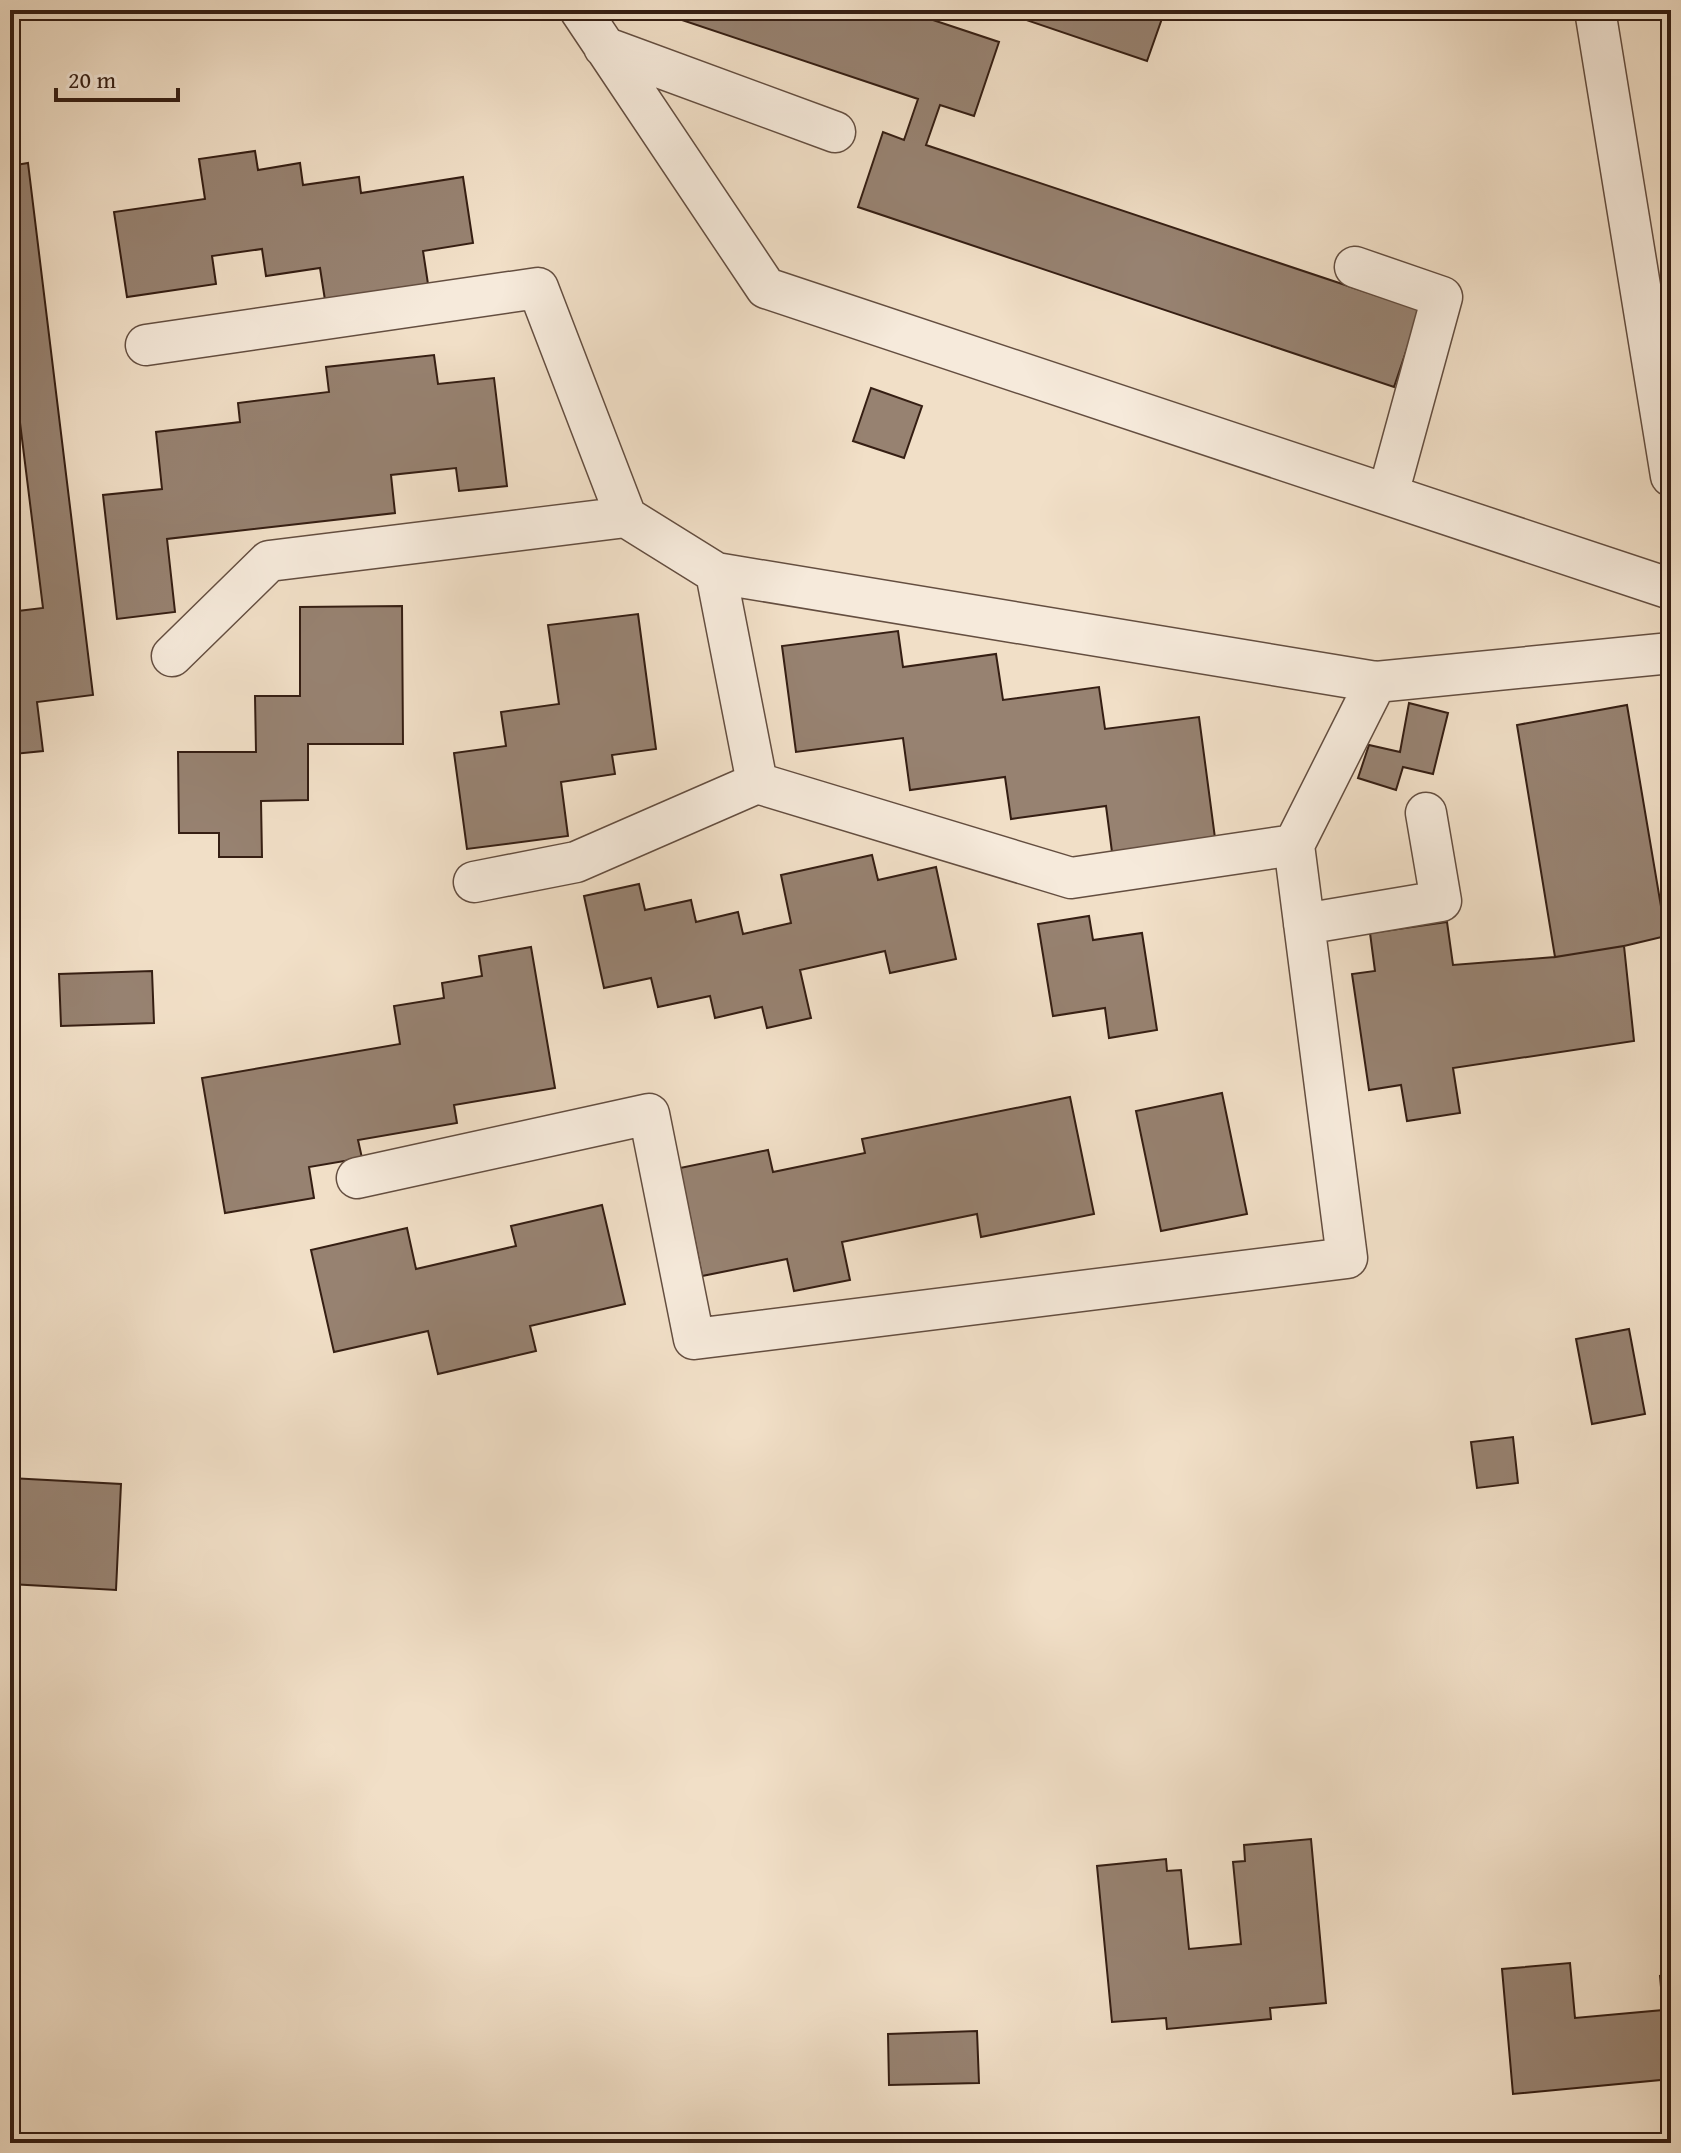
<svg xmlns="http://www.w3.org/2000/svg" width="1681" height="2153" font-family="'Gentium Book Plus',serif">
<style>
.building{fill:#978271;stroke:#351e13;stroke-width:2}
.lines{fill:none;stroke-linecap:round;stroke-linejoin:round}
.minor-casing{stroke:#644e40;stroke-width:43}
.minor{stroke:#f6eadb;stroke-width:40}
</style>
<rect width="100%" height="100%" fill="#f1dfc7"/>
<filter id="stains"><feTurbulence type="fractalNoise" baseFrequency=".0025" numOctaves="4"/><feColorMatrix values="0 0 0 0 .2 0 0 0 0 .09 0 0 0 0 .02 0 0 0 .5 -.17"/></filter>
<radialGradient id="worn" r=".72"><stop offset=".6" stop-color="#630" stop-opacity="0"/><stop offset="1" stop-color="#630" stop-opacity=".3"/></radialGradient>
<!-- building -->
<path class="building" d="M10,10H84L85,11L10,21Z
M658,10H903L999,42L974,116L940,105L926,145L1420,310L1394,387L858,207L883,132L904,140L918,99L658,12Z
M997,10H1165L1147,61Z
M255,151L258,170L300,163L303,185L359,177L361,193L463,177L473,243L423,251L428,284L325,300L320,268L266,276L262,249L212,256L216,284L127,297L114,212L205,199L199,159Z
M28,163L93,695L37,702L43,751L14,754L10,727V612L43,608L10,342V166Z
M434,355L438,384L494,378L507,486L459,491L456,468L391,475L395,513L167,539L175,612L117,619L103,495L162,489L156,432L240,422L238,403L329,392L326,367Z
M871,388L922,406L904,458L853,441Z
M402,606L403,744H308V800L261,801L262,857H219V833H179L178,752H256L255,696H300V607Z
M638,614L656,749L612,755L615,774L561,782L568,836L467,849L454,753L506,746L501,712L559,704L548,625Z
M898,631L903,667L996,654L1003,700L1099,687L1105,729L1199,717L1215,838L1112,852L1106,806L1011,819L1005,777L910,790L903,738L796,752L782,646Z
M1409,703L1448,713L1433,774L1403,767L1396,790L1358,778L1369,745L1400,752Z
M1627,705L1666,936L1624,946L1555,957L1517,725Z
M872,855L878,880L936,867L956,959L890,973L885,951L800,970L811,1018L767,1028L762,1007L715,1018L710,996L658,1007L651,978L604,988L584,896L639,884L645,910L691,900L696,922L738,912L743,934L791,923L781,875Z
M1089,916L1093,940L1142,933L1157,1030L1109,1038L1105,1008L1053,1016L1038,924Z
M1447,922L1453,965L1555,957L1624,946L1634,1041L1453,1068L1460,1113L1407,1121L1401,1085L1369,1090L1352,974L1375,971L1370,933Z
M531,947L555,1088L454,1105L457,1123L358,1140L362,1158L309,1167L314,1198L225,1213L202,1078L400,1044L394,1006L444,998L442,983L482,976L479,956Z
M152,971L154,1023L61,1026L59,974Z
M1222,1093L1247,1214L1161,1231L1136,1111Z
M1070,1097L1094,1214L981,1237L977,1214L842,1242L850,1280L794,1291L787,1259L702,1276L680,1168L768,1150L773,1172L865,1153L862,1139Z
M602,1205L625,1304L530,1326L536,1351L438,1374L428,1331L334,1352L311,1250L407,1228L416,1269L516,1246L511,1226Z
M1629,1329L1645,1414L1592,1424L1576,1339Z
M1513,1437L1518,1483L1477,1488L1471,1442Z
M10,1478L121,1484L116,1590L10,1584Z
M1311,1839L1326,2003L1270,2008L1271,2019L1167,2029L1166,2018L1112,2022L1097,1866L1166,1859L1167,1871L1181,1870L1189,1949L1241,1944L1233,1862L1245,1861L1244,1845Z
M1570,1963L1575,2018L1663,2010L1660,1976L1671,1975V2079L1513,2094L1502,1969Z
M977,2031L979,2083L889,2085L888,2034Z"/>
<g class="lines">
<!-- minor casing -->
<g class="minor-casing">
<path id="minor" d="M580,10L766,288L1671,589
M1595,10L1671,476
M604,47L835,132
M1355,267L1442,297L1388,494
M146,345L538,288L626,517
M716,573L757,783L1071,878L1294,845
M172,656L269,561L626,517L716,573L1376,682
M474,882L576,862L757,783
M1304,924L1441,901L1426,813
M357,1178L649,1114L694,1339L1347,1258L1294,845L1376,682L1671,653"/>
</g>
<!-- minor -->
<use href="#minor" class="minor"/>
</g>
<!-- margin -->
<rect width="1681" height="2153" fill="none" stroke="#f1dfc7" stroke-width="40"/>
<rect x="12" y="12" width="1657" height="2129" fill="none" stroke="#351e13" stroke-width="4"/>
<rect x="20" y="20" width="1641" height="2113" fill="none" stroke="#351e13" stroke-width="2"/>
<!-- scale -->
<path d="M56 88v12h122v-12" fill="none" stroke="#351e13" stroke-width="4"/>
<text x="68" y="88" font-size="24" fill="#351e13" stroke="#f6eadb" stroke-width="6" paint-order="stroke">20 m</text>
<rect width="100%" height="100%" filter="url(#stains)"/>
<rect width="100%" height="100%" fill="url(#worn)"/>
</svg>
